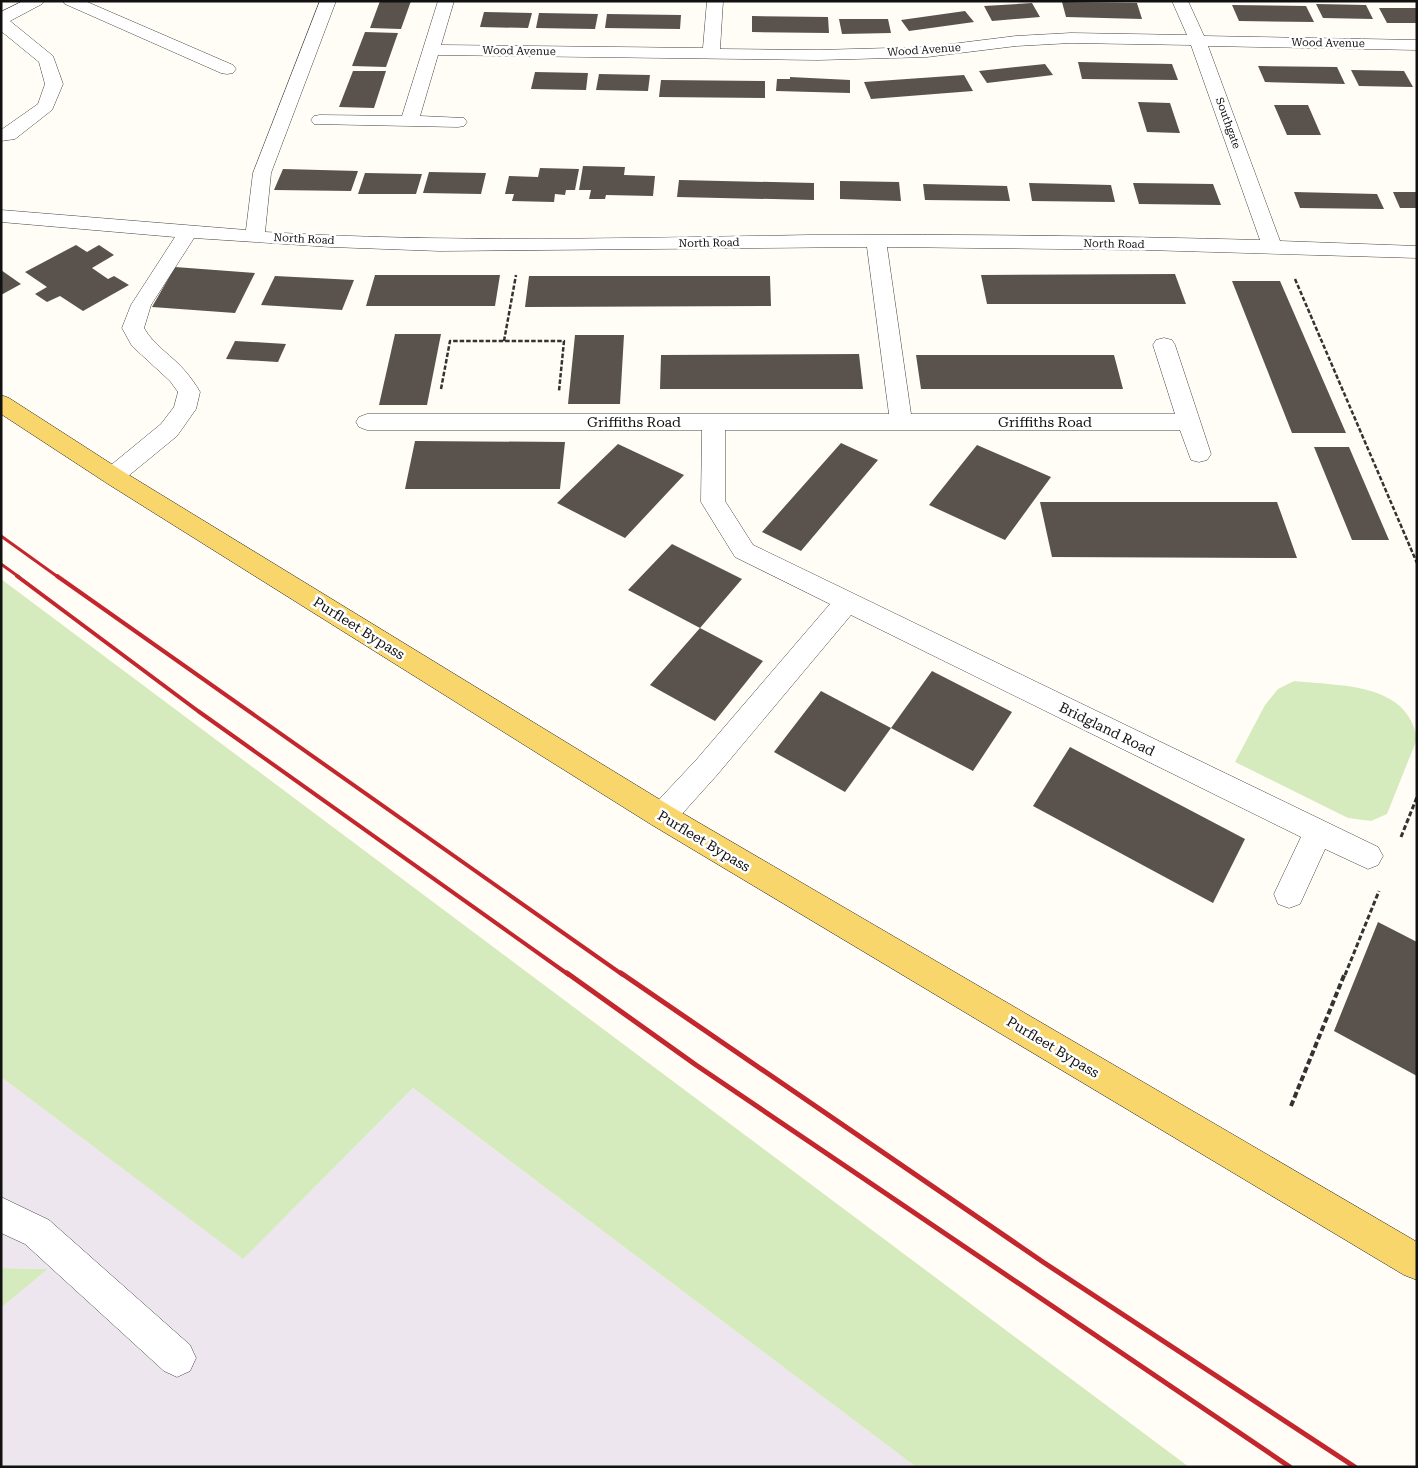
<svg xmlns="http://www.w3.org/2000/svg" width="1418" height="1468" font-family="'Roboto Serif',serif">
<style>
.industrial{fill:#eee6ef}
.green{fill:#d5ebbd}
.building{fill:#5a524d}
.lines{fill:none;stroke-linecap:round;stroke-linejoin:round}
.minor-casing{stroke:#444;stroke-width:1}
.major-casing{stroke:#222;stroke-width:1}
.path-far2{stroke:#333;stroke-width:2.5;stroke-dasharray:4.5 2;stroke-linecap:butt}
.path-far1{stroke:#333;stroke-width:3;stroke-dasharray:5 2.5;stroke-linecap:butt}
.path{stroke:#333;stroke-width:4;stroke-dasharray:6 3;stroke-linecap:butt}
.minor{fill:#fff;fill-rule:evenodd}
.major{fill:#f9d66b;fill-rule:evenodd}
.rail-far2{stroke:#c4262e;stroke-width:3}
.rail-far1{stroke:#c4262e;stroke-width:4}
.rail{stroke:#c4262e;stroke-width:5}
.labels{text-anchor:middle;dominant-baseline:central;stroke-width:5;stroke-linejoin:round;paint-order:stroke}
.far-street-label{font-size:11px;fill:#111;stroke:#fff}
.street-label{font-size:14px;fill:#111;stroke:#fff}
</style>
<rect width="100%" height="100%" fill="#fffdf5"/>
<!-- industrial -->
<path class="industrial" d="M1,1077L243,1258L413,1088L916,1467H1V1308L48,1269L1,1268Z"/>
<!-- green -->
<path class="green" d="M1,579L1189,1467H916L413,1088L243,1259L1,1077Z
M1294,681C1339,686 1408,682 1417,739L1387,814L1371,821L1348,818L1235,762L1265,705L1278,689Z
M1,1268L48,1269L1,1308Z"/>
<!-- building -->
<path class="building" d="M380,1H411L401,29L370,28Z
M1062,2L1137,3L1142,19L1066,17Z
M1032,3L1040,17L992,21L984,6Z
M1316,4L1366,5L1373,19L1323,18Z
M1232,5L1306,6L1314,22L1239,21Z
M1379,8H1417V23H1387Z
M965,11L974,22L909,31L901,20Z
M484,12L532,13L528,28L480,27Z
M539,13L598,14L595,29L536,28Z
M607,14L681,15L680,29L605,28Z
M752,16L828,17L829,33L752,32Z
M839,19H888L891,33L842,34Z
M365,32L398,33L386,67L352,66Z
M1078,62L1172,64L1178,80L1082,79Z
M1045,64L1053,75L987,83L979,71Z
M1258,66L1337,67L1345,84L1265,82Z
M1351,70L1404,71L1413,87L1359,86Z
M353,71H386L374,108L339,107Z
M535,72L588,73L586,90L531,89Z
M599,74L650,75L648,91L596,90Z
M964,75L973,91L871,99L864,82Z
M790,77L850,80V93L776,91L777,79H790Z
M661,80L765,81V98L659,97Z
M1138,102L1170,103L1180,133L1147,132Z
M1274,105H1308L1321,135H1287Z
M583,166L625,167L624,175L655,176L653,196L606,195L605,199H589L591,190H579Z
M540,168L579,169L575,190H566L565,195L555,194L554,202L512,201L514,194H505L509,176L538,177Z
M283,169L358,171L351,191L274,190Z
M429,172L486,173L481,194L423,193Z
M365,173L422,174L416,194H358Z
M679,180L814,183V200L677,197Z
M840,181L899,182L901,201L840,199Z
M1029,183L1111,185L1115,202L1032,201Z
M1133,183L1213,184L1221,205L1139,204Z
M923,184L1007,186L1010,201L925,200Z
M1294,192L1377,194L1384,209L1300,208Z
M1393,192H1417V208H1400Z
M76,245L87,252L99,245L114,255L92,268L108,279L114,276L129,285L83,311L60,296L47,302L35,294L47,287L25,272Z
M175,267L255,273L235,313L152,307Z
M1,270L21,284L1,295Z
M1175,274L1186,304H987L981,275Z
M375,275H500L495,306H366Z
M275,276L315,278L354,280L342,310L261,305Z
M529,276H770L771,306L525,307Z
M1232,281H1280L1346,433H1292Z
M395,334H441L427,405H379Z
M575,335H624L620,404H568Z
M235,341L286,344L278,362L226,359Z
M859,354L863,389H660L661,355Z
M916,355H1114L1123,389H921Z
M415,441L565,442L560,489H405Z
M841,443L878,460L801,551L762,532Z
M618,444L684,475L625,538L557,503Z
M977,445L1051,477L1005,540L929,505Z
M1314,447H1349L1389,540H1352Z
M1040,502H1277L1297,558L1052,557Z
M672,544L742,579L700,628L628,590Z
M700,628L763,661L715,721L650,685Z
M932,671L1012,712L973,771L891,728Z
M821,691L891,728L845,792L774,752Z
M1070,747L1245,839L1213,903L1033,806Z
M1378,922L1417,942V1076L1334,1031Z"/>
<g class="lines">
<!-- minor casing -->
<g class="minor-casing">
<path id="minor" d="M23,1H44L42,4L10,21L53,56L63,84L52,110L15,139L1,141V130L38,104L45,84L39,62L1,31V12Z
M63,1H85L233,65L236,69L233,73L227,74L221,73L65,4Z
M320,1H336L271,173L265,232C447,243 629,238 810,235C960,234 1110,236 1260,240L1191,45L1071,43L1016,46L927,57L818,60L438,55L420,116L464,118L467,122L464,126L458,127L314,124L311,120L314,116L320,115L402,116L438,1H454L441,45L703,48L707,1H723L720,49L818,50L927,47L1016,36L1071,33L1187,35L1172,1H1188L1204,36L1417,40V50L1208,46L1280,241L1417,246V258L1146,250L887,247L911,414H1175L1153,345L1156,340L1164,338L1172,340L1175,345L1211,454L1207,460L1199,462L1191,460L1180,430H725V501L753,545L1378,847L1383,856L1378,865L1368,869L1325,849L1300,904L1289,908L1278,904L1274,894L1301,837L851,615L717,775L672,825L662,828L652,825L648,816L652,807L697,759L830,604L735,557L701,502L702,430H367L359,427L356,422L359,417L367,414H889L867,247L440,251L331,247L194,238L151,305L144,328C154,346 173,356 186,372C191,378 196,385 200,392L196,409L177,436L121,482L113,484L105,482L101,476L105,470L161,424L174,407L178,392L170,381L132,346L122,328L131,305L175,237L1,222V210L246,230L253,173Z
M1,1197L49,1220L190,1345L196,1358L190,1371L177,1377L164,1371L25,1244L1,1233Z"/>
</g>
<!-- major casing -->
<g class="major-casing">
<path id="major" d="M1,395L9,398L124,472L672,807L1417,1242V1280L1404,1275L652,825L108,484L1,414Z"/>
</g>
<!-- path-far2 -->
<path class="path-far2" d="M1295,279L1417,563
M504,341L516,275
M441,389L450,341H564L559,391"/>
<!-- path-far1 -->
<path class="path-far1" d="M1401,837L1417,797
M1345,975L1379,891"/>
<!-- path -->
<path class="path" d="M1291,1106L1345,973"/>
<!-- minor -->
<use href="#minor" class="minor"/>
<!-- major -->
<use href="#major" class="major"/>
<!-- rail-far2 -->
<path class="rail-far2" d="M1,536L58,577
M1,564L19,577"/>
<!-- rail-far1 -->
<path class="rail-far1" d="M17,576L198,711L569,975
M57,576L623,975"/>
<!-- rail -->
<path class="rail" d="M567,973L696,1065L1290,1467
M621,973L1043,1262L1355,1467"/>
</g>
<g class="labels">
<!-- far-street labels -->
<g class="far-street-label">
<text transform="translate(1328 43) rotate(1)">Wood Avenue</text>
<text transform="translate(924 50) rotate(-4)">Wood Avenue</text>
<text transform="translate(519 51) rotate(1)">Wood Avenue</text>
<text transform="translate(1228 123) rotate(70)">Southgate</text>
<text transform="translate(304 239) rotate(3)">North Road</text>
<text transform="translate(709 243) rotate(-1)">North Road</text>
<text transform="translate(1114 244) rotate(1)">North Road</text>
</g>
<!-- street labels -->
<g class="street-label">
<text x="634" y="422">Griffiths Road</text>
<text x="1045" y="422">Griffiths Road</text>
<text transform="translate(359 628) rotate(32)">Purfleet Bypass</text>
<text transform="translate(1107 729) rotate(26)">Bridgland Road</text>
<text transform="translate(704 841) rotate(31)">Purfleet Bypass</text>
<text transform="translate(1053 1047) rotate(31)">Purfleet Bypass</text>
</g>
</g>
<!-- border -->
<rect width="1418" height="1468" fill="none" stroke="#111111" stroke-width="5"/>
</svg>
